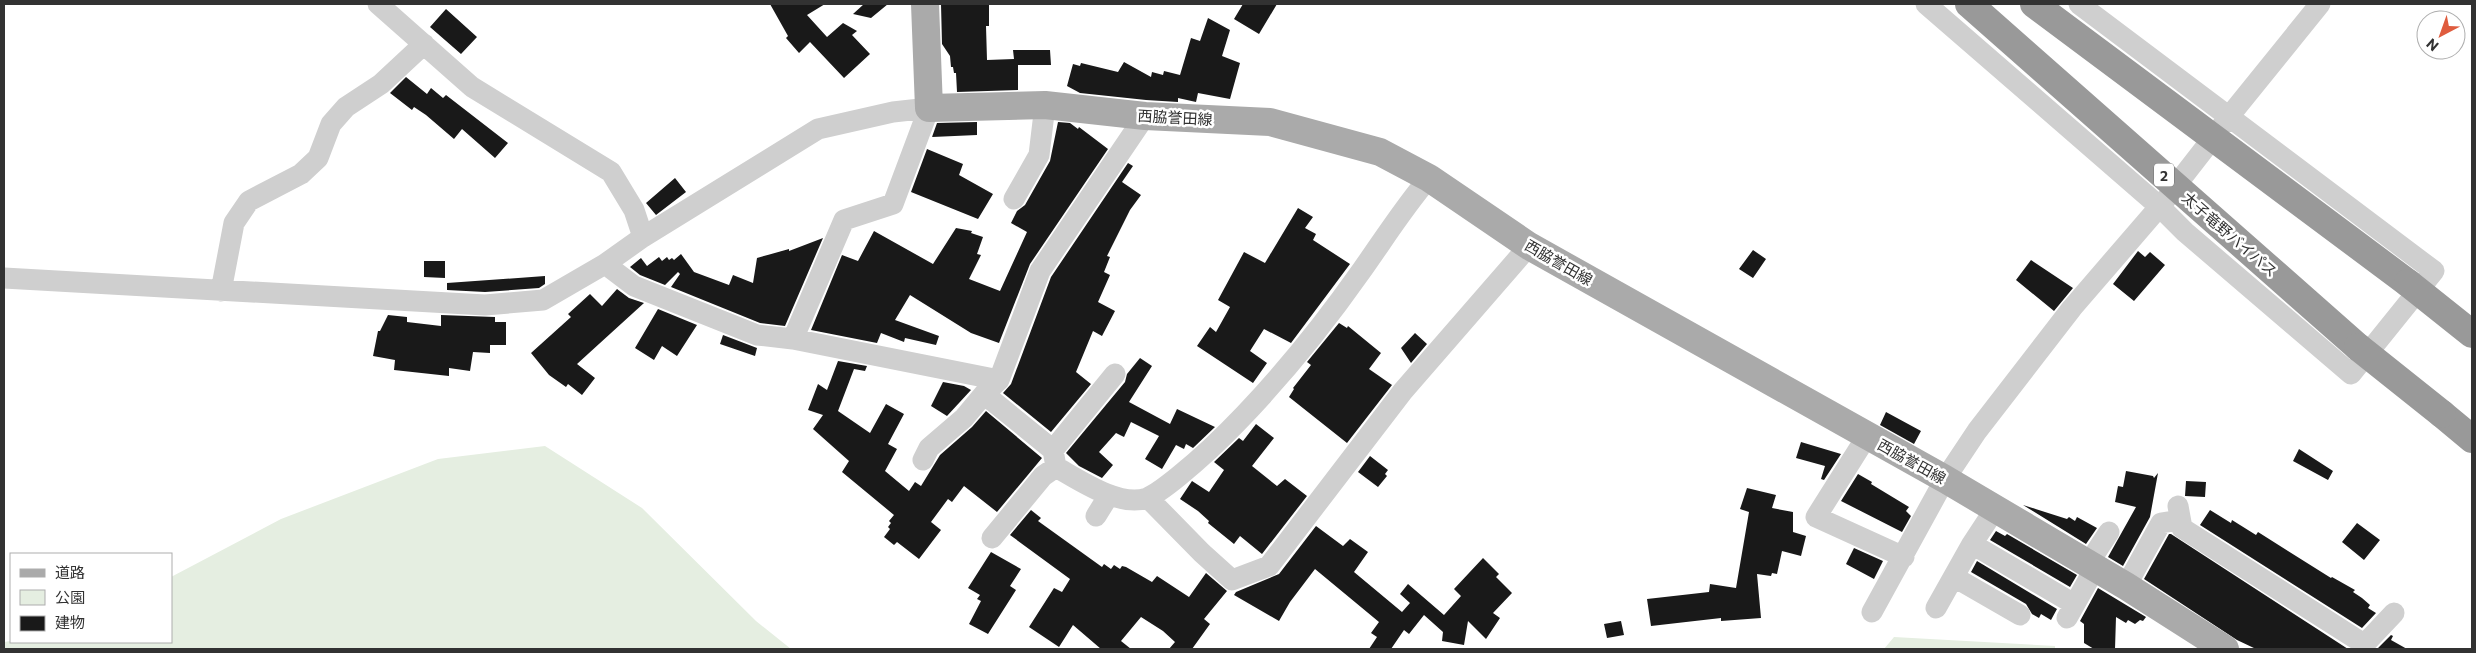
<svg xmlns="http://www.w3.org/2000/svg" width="2476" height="653" font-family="Commissioner,'Noto Sans JP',sans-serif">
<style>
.green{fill:#e5eee1}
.building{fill:#191919}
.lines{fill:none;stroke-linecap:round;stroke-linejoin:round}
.minor{stroke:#cfcfcf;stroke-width:21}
.major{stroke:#aaa;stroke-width:28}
.highway{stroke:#999;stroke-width:28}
.highway-bridge{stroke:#999;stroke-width:28}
.labels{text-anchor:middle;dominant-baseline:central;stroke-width:5;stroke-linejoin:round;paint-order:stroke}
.shield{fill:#fff;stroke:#707070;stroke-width:1}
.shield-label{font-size:14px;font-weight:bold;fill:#323232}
.street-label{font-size:15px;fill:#323232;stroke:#fff}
</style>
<rect width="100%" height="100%" fill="#fff"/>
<!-- green -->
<path class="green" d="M545,446L642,508L756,621L791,649H4V642L11,641L171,642V577L281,519L438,459Z
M1894,637L2055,646V649H1884Z"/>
<!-- building -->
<path class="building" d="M770,4H825L807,15L827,37L843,23L857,31L852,35L870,54L844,78L810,42L799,53L786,38L788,36Z
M864,4H888L871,18L853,14Z
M941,4H989V26H986L987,60L1014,59L1013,50H1050L1051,65H1018V90L957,92L956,73H954L953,67H951L950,56L942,44Z
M1243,4H1277L1259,34L1234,19Z
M446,9L477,37L461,54L430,27Z
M1208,18L1230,30L1222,56L1240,63L1230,99L1198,93L1196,102L1178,98V102L1146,100L1080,93L1067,86L1073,64L1080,66L1081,63L1118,72L1124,62L1151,77L1152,72L1163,75L1164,71L1180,75L1191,38L1200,41Z
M406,77L427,94L431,88L443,98L446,95L508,143L495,158L462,129L454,139L426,115L414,107L412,110L390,93Z
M977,122V135L932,137L937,123Z
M1058,122L1070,123L1078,129L1079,127L1108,149L1030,264L999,343L971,333L910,295L895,320L939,336L936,345L905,338L904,342L881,333L877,343L811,330L842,255L858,261L874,231L933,264L956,228L972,231L971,233L983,237L977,254L981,255L969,279L1000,291L1027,232L1011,223L1017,211L1025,205L1050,161Z
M927,149L963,164L959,175L993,194L978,219L911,192Z
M1128,163L1133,166L1122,182L1141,195L1130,210L1107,256L1110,257L1104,272L1110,275L1098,302L1115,311L1102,336L1093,331L1076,372L1091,384L1051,432L1003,393L1011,384L1051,277Z
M675,178L686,192L656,215L646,203Z
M1298,208L1313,217L1305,228L1316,234L1313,240L1350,264L1291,343L1264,329L1250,351L1267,363L1253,383L1197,346L1210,327L1216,332L1230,307L1218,300L1244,252L1265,263Z
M823,238L785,326L760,323L671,287L680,274L678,272L665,285L640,275L630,267L641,258L647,266L659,257L662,261L667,257L669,260L672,258L674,260L681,254L694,272L729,285L733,275L753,283L757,258L789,249V251Z
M1753,250L1766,259L1753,278L1739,269Z
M2138,251L2145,257L2150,252L2165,265L2134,301L2113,284Z
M2031,260L2073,288L2054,311L2016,280Z
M424,261H445V278L424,277Z
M545,276V284L539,288L485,292L447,290V283Z
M617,289L629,298L644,303L577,364L595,378L582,395L568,384L566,387L549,375L531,353L571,317L568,314L590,294L602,306Z
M658,309L697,325L677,356L662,346L654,360L635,348Z
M388,315L407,317V322L441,326V315L495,317V322H506V345H490V353L473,352L470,371L449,368V376L394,370L395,360L373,356L378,331H380Z
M1339,323L1347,328L1348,326L1381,353L1369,369L1392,385L1347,443L1289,397L1294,389L1293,388L1311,365L1307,362Z
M1415,333L1427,344L1411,363L1401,348Z
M723,335L757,348L755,356L720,344Z
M1140,358L1152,366L1129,402L1170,424L1177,409L1215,427L1193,448L1186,444L1184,449L1176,445L1162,469L1145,459L1159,436L1131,422L1124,437L1116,433L1099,452L1113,465L1102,478L1079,466L1066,453L1125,382L1127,374Z
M838,361L867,366L865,371L854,369L838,411L870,433L886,404L904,414L888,444L897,449L885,471L909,491L915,482L921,486L940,455L972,427L986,411L1042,458L997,512L964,486L952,502L948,499L931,522L941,530L919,559L897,542L894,545L884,537L890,529L888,527L891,523L889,521L894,515L842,472L849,461L813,429L823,415L808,410L818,384L827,390Z
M943,382L964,386L971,390L947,416L931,406Z
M1886,412L1921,431L1914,444L1880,425Z
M1256,424L1274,438L1252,466L1277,486L1285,479L1307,496L1262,554L1240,536L1234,544L1208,523L1209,521L1198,511L1180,499L1192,481L1209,492L1224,470L1214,462L1239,438L1243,441Z
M1801,442L1841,454L1824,480L1821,479L1825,466L1796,458Z
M2299,449L2333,471L2328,480L2293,461Z
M1370,456L1388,470L1385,474L1387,476L1378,487L1358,472Z
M2126,471L2153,476L2154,478L2158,473L2150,517L2123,566L2108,557L2136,507L2115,502L2118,486L2123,487Z
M1858,474L1872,482L1871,484L1909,507L1906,511L1911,516L1902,532L1841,501Z
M2186,481L2206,482L2205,497L2185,496Z
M1747,488L1776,495L1772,508L1793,512V532L1806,536L1801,556L1782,551L1777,574L1772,573L1771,576L1757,574L1761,618L1721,621V618L1651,626L1647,599L1709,592L1710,584L1736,588L1749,512L1740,509Z
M2023,505L2067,519L2069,517L2075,521L2077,517L2097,528L2086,544Z
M1031,510L1041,518L1038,521L1102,567L1104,564L1111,569L1114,565L1120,569L1122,566L1126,567L1152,582L1157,576L1189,597L1206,573L1227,591L1204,619L1210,624L1192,649H1169L1175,642L1163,631L1141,617L1121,641L1131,649H1101L1073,625L1059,647L1029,627L1054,588L1062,592L1070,579L1010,535Z
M2210,510L2231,523L2232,520L2256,535L2258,532L2331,578L2332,577L2355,590L2353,592L2362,598L2370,605L2368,608L2376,613L2362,628L2200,525Z
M2357,523L2380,540L2364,560L2342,542Z
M1316,526L1343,546L1350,539L1368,552L1354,572L1402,612L1410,603L1400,594L1408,584L1444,615L1461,596L1454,589L1483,558L1499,574L1496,577L1512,593L1493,613L1500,618L1486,639L1468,621L1464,645L1442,641L1443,632L1424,615L1409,634L1404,630L1391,649H1369L1377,637L1371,633L1379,622L1315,569L1290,602L1279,621L1234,595L1236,592L1279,574Z
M1996,531L2005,536L2007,534L2077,575L2070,587L1990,540Z
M2169,534H2171L2348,649H2256L2237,640L2144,579Z
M1854,548L1883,561L1874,579L1846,564Z
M991,552L1021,569L1010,586L1016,590L988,634L969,624L981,601L977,599L980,595L968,588Z
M1977,561L2057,609L2051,620L2041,614L2039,618L2032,614L2026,604L1971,572Z
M2098,588L2146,617L2143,621L2140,620L2135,624L2128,620L2126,623L2116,617L2115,649H2094L2084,643V624L2080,621Z
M1621,621L1624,635L1607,638L1604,624Z
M2391,635L2393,636L2391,640L2407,649H2377Z"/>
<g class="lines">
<!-- minor -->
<path class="minor" d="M378,4L472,87L611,172L634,210L643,237
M1926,4L2160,207L2185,232L2351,374L2434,271L2079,4
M1145,116L1040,271L999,380L984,394L1053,450L1056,467C1079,480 1120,508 1147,498C1162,492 1197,461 1210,449C1267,395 1317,334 1362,270C1384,239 1404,207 1429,178
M2223,124L2320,4
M2184,175L2205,148
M1014,199L1039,155L1045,105
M605,264L634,286L757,335L793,339L999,380
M4,278L485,305L543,300L605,264L643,237L818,129L893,112L929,108L893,204L844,220L793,339
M221,291L234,223L249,201L301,174L318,158L331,124L346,107L381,84L424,44
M1867,436L1816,517L1904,557
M1053,450L1115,374
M923,460L929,448L964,418L984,394
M1148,498L1202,553L1232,580L1269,566L1403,391L1529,246
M2178,506L2182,528L2364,644
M1096,516L1109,495
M992,538L1043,476L1056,467
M1972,544L2074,604
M2088,564L2109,532
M1954,577L2020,615
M2126,586L2161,523L2180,520
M1936,608L1972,544L1995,509
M1872,612L1945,479L1977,431L2072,308L2166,199
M2067,618L2095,568
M2360,649L2394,613"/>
<!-- major -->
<path class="major" d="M925,4L929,108L1045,105L1145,116L1270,122L1380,152L1429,178L1529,246L1945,479L2126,586L2225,649"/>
<!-- highway -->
<path class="highway" d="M1969,4L2358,347
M2034,4L2408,283
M2442,414L2472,439"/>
<!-- highway-bridge -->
<path class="highway-bridge" d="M2408,283L2472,334
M2358,347L2442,414"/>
</g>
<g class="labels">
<!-- shield labels -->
<rect class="shield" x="2154" y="163.5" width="20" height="23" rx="4"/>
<g class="shield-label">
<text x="2164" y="175">2</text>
</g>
<!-- street labels -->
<g class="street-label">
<text transform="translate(1175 117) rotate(3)">西脇誉田線</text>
<text transform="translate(2230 234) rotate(41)">太子竜野バイパス</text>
<text transform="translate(1559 262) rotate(30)">西脇誉田線</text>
<text transform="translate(1912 461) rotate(29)">西脇誉田線</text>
</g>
</g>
<!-- border -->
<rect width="2476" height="653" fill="none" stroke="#323232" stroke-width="10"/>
<!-- legend -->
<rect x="10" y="553" width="162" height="90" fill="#ffffff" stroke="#adadad"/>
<rect x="20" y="569" width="25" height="8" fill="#aaaaaa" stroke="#adadad"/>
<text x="55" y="578" font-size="15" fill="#323232">道路</text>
<rect x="20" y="590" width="25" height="15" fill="#e5eee1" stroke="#adadad"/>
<text x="55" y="603" font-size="15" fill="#323232">公園</text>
<rect x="20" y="616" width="25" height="15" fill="#191919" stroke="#adadad"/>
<text x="55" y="628" font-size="15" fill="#323232">建物</text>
<!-- north arrow -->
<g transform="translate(2441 35) rotate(221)"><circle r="24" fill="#ffffff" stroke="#adadad"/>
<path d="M0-4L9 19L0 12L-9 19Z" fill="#df5c3e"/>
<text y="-8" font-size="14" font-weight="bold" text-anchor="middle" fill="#323232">N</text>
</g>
</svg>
